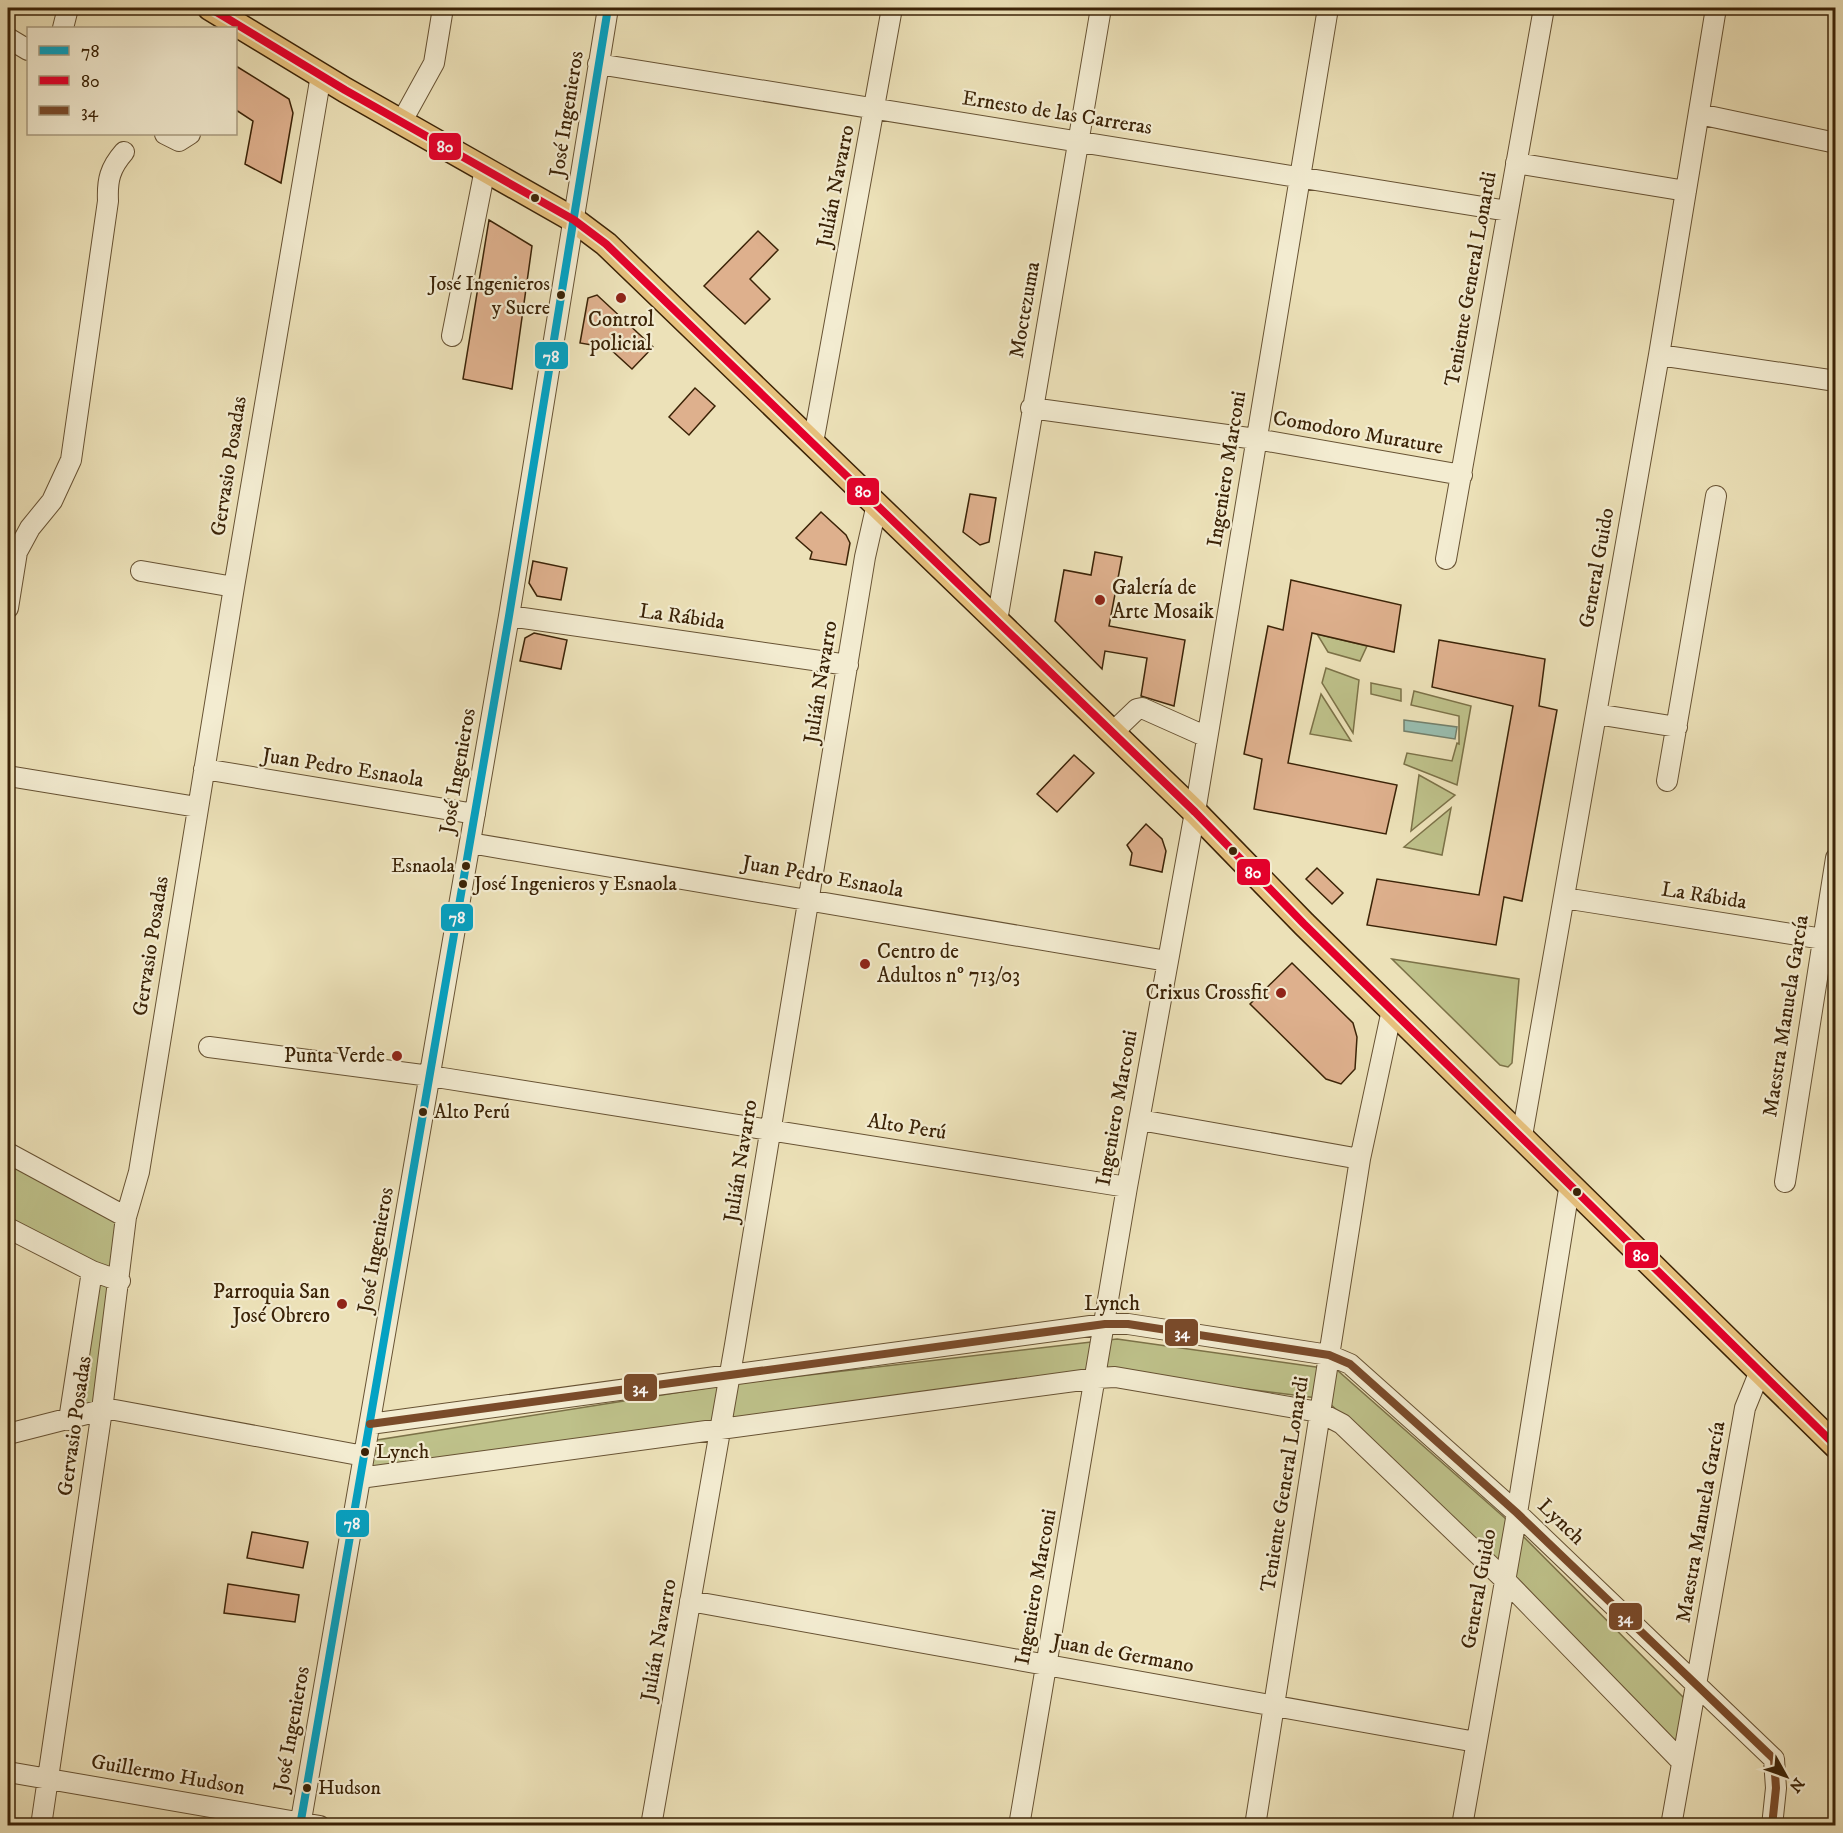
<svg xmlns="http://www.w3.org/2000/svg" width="1843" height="1833" font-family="'IM FELL DW Pica',serif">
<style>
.green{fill:#bec18a;stroke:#7c7248;stroke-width:1.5}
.water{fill:#99beb0;stroke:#73806c;stroke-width:1.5}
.building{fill:#deb08d;stroke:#3b2307;stroke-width:1.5}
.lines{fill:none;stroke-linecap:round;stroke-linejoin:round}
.minor-casing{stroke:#675233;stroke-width:22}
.major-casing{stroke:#3b2307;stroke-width:27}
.minor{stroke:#f3ecd1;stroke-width:20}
.major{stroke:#e6c07c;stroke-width:24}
.bus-1-casing{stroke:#f3ecd1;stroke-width:12}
.bus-2-casing{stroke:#f3ecd1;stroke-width:12}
.bus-3-casing{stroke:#f3ecd1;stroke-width:12}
.bus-1{stroke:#03a2c4;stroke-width:8}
.bus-2{stroke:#e4002b;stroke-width:8}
.bus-3{stroke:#7a4b2a;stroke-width:8}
.bus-dot{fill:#3b2307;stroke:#f3ecd1;stroke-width:2}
.poi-dot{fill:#8f2418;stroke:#f3ecd1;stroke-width:2}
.labels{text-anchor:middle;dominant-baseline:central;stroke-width:4.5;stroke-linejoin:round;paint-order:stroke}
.bus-label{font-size:20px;fill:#3b2307;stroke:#f3ecd1;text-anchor:start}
.street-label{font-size:21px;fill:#3b2307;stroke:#f3ecd1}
.poi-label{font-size:21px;fill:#3b2307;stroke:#f3ecd1;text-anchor:end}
.line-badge{stroke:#f3ecd1;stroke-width:2}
.badge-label{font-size:16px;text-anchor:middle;font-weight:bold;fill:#fff}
</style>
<rect width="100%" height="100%" fill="#ece1b8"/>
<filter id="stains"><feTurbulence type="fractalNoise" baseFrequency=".00333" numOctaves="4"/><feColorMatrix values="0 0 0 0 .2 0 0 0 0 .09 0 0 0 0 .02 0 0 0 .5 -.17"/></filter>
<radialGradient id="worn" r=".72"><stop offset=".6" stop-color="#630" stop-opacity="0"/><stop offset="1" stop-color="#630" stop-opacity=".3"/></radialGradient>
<!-- green -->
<path class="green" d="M1317,634L1367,646L1360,661L1328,652Z
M1326,668L1359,680L1353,733L1322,683Z
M1371,683L1401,689V701L1371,694Z
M1414,691L1471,706L1457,785L1404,764L1407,753L1452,761L1457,743L1459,744V716L1411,705Z
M1321,694L1351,741L1310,734Z
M1419,775L1455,795L1411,831Z
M1451,808L1442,855L1404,847Z
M1392,959L1519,979L1512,1063L1508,1067L1500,1065Z
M8,1153L126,1217L102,1410L69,1420L92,1271L8,1228Z
M1117,1339L1337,1370L1506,1519L1684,1698L1678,1744L1508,1574L1325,1399L1110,1372L370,1470L377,1440L732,1384Z"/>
<!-- water -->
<path class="water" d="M1404,720L1457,727L1455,739L1404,731Z"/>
<!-- building -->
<path class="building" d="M236,66L289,99L293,113L281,183L245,164L253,121L236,110Z
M489,220L532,246L512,389L463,379Z
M758,231L778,250L750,279L770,299L745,324L704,286Z
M597,295L653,347L632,369L609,348L580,343L588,298Z
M695,388L715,406L689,435L669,417Z
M970,494L996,498L989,542L980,545L963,532Z
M821,512L846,535L850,543L846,565L810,559L812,552L796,538Z
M1095,552L1122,557L1109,626L1185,640L1174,706L1141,696L1147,658L1105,651L1102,669L1055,621L1064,570L1091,575Z
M533,561L567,568L561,600L537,596L529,583Z
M1291,580L1401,605L1394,652L1312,633L1288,763L1397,785L1386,834L1254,809L1262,759L1244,754L1268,626L1283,630Z
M534,633L567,640L561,669L520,661L525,638Z
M1439,640L1545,659L1539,706L1557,710L1522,901L1504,897L1496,945L1367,925L1377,879L1479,895L1513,706L1432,687Z
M1074,755L1094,773L1057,812L1037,794Z
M1146,824L1162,839L1166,851L1162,872L1130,865L1132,853L1127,845Z
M1317,868L1343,893L1332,904L1306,879Z
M1292,963L1353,1023L1357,1037L1355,1069L1341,1084L1326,1079L1250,1004Z
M252,1532L308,1542L303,1568L247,1558Z
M228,1584L299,1595L295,1622L224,1613Z"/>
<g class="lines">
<!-- minor casing -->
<g class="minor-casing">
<path id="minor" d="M63,28L68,8
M8,38L28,50
M598,64L1508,211
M1699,114L1836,143
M402,121L434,63L443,8
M165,134L179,141L190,134
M1516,163L1686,191
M452,336L485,169
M1659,355L1836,381
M1031,408L1256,439L1462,475
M813,443L892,8
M1446,559L1544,8
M141,571L234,587
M8,608L17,552L30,528L52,501L71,460L108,201C107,180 110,168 124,152
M509,616L848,665
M997,621L1101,8
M1596,714L1677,727
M1113,732L1137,709L1142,708L1207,737
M204,769L475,814
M8,776L197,807
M1667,781L1716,496
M470,843L1167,961
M1564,898L1836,941
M209,1047L430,1076L1127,1187
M1140,1120L1360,1159
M1522,1136L1659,355L1716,8
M8,1153L126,1217
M1785,1182L1836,858
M8,1228L92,1271L120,1281
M69,1420L92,1271
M370,1424L1105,1324H1128L1329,1355L1350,1364L1517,1513L1774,1759L1776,1788L1772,1826
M8,1434L102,1410H115L364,1456
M360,1478L1097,1378L1115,1377L1319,1412L1342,1424L1505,1580L1682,1762
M690,1601L1476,1742
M8,1772L320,1826
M41,1826L102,1410L126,1217L139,1172L234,587L321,75
M300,1826L509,616L608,8
M651,1826L735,1345L865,557L877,504
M1019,1826L1127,1187L1195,812L1328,8
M1255,1826L1360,1159L1392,1010
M1462,1826L1517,1513L1570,1183
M1671,1826L1745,1408L1760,1371"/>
</g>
<!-- major casing -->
<g class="major-casing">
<path id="major" d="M210,8L345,90L574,220L606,244L1195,812L1304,924L1836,1446"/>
</g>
<!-- minor -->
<use href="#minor" class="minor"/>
<!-- major -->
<use href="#major" class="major"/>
<!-- bus-1 casing -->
<g class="bus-1-casing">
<path id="bus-1" d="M300,1826L509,616L608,8"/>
</g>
<!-- bus-2 casing -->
<g class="bus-2-casing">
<path id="bus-2" d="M210,8L345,90L574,220L606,244L1195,812L1304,924L1836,1446"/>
</g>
<!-- bus-3 casing -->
<g class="bus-3-casing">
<path id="bus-3" d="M370,1424L1105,1324H1128L1329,1355L1350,1364L1517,1513L1774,1759L1776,1788L1772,1826"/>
</g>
<!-- bus-1 -->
<use href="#bus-1" class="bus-1"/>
<!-- bus-2 -->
<use href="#bus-2" class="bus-2"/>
<!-- bus-3 -->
<use href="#bus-3" class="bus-3"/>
</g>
<!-- markers -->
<g class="bus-dot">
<circle cx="535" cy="198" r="5"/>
<circle cx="561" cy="295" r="5"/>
<circle cx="1233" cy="851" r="5"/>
<circle cx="466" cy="866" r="5"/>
<circle cx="463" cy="884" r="5"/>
<circle cx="423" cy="1112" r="5"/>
<circle cx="1577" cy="1192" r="5"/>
<circle cx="365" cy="1452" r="5"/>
<circle cx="307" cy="1788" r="5"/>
</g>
<g class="poi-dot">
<circle cx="621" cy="298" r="6"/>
<circle cx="1100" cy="600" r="6"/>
<circle cx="865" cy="964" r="6"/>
<circle cx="1281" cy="993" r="6"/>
<circle cx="397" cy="1056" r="6"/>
<circle cx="342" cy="1304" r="6"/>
</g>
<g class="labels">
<!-- bus labels -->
<g class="bus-label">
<text x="550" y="284" text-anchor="end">José Ingenieros<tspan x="550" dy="24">y Sucre</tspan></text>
<text x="455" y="866" text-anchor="end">Esnaola</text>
<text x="474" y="884">José Ingenieros y Esnaola</text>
<text x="434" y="1112">Alto Perú</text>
<text x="376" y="1452">Lynch</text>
<text x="318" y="1788">Hudson</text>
</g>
<!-- street labels -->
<g class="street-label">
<text transform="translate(1057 113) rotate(9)">Ernesto de las Carreras</text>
<text transform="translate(567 114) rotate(-81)">José Ingenieros</text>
<text transform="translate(836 186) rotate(-79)">Julián Navarro</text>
<text transform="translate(1471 279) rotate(-80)">Teniente General Lonardi</text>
<text transform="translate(1025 310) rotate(-80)">Moctezuma</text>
<text transform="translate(1358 433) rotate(10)">Comodoro Murature</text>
<text transform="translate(229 466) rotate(-81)">Gervasio Posadas</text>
<text transform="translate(1227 469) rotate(-81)">Ingeniero Marconi</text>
<text transform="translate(1597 568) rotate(-80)">General Guido</text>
<text transform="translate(682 617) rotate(8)">La Rábida</text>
<text transform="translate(821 682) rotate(-81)">Julián Navarro</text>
<text transform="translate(343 768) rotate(9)">Juan Pedro Esnaola</text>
<text transform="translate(458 771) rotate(-80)">José Ingenieros</text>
<text transform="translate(823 877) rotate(10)">Juan Pedro Esnaola</text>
<text transform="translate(1704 896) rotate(9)">La Rábida</text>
<text transform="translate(151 946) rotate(-81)">Gervasio Posadas</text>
<text transform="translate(1786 1016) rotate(-81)">Maestra Manuela García</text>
<text transform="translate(1117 1108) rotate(-80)">Ingeniero Marconi</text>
<text transform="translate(907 1127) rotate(9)">Alto Perú</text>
<text transform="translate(741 1161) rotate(-81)">Julián Navarro</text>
<text transform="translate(376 1250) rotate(-80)">José Ingenieros</text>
<text x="1112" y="1304">Lynch</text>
<text transform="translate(75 1426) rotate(-82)">Gervasio Posadas</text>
<text transform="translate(1285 1484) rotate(-81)">Teniente General Lonardi</text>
<text transform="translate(1561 1522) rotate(44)">Lynch</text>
<text transform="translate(1701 1522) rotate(-80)">Maestra Manuela García</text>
<text transform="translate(1036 1587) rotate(-80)">Ingeniero Marconi</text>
<text transform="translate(1479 1589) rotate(-80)">General Guido</text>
<text transform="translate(659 1640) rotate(-80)">Julián Navarro</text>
<text transform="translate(1123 1654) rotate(10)">Juan de Germano</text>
<text transform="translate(292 1729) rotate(-80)">José Ingenieros</text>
<text transform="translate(168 1775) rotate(10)">Guillermo Hudson</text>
</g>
<!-- poi labels -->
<g class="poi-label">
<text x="621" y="320" text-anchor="middle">Control<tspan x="621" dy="24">policial</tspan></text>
<text x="1112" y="588" text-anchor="start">Galería de<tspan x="1112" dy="24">Arte Mosaik</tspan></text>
<text x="877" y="952" text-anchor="start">Centro de<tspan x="877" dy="24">Adultos nº 713/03</tspan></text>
<text x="1269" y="993">Crixus Crossfit</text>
<text x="385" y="1056">Punta Verde</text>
<text x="330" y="1292">Parroquia San<tspan x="330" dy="24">José Obrero</tspan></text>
</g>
</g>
<g class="line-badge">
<rect x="428" y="132" width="34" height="29" rx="6" fill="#e4002b"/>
<rect x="534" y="341" width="35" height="29" rx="6" fill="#03a2c4"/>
<rect x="846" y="477" width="34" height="29" rx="6" fill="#e4002b"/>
<rect x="1236" y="858" width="35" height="28" rx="6" fill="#e4002b"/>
<rect x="440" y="903" width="34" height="29" rx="6" fill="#03a2c4"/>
<rect x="1624" y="1241" width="35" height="28" rx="6" fill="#e4002b"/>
<rect x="1164" y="1318" width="35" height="29" rx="6" fill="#7a4b2a"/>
<rect x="623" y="1373" width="35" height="29" rx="6" fill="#7a4b2a"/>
<rect x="335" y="1509" width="35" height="29" rx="6" fill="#03a2c4"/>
<rect x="1608" y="1602" width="35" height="29" rx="6" fill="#7a4b2a"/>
</g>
<g class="badge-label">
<text x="445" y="152">80</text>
<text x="551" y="362">78</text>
<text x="863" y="497">80</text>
<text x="1253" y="878">80</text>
<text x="457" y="923">78</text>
<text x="1641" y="1261">80</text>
<text x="1182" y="1338">34</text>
<text x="640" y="1393">34</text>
<text x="352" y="1529">78</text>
<text x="1625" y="1623">34</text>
</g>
<!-- margin -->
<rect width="1843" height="1833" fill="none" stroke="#ece1b8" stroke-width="30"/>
<rect x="9" y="9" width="1825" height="1815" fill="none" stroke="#3b2307" stroke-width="3"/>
<rect x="15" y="15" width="1813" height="1803" fill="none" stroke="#3b2307" stroke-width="1.5"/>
<!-- legend -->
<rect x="27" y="27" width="210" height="108" fill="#f3ecd1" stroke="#a99c80" stroke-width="1.5"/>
<rect x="39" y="46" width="30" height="9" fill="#03a2c4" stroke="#a99c80" stroke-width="1.5"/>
<text x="81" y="57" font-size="18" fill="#3b2307">78</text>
<rect x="39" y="76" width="30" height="9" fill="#e4002b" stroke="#a99c80" stroke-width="1.5"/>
<text x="81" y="87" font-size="18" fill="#3b2307">80</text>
<rect x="39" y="106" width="30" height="9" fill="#7a4b2a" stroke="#a99c80" stroke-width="1.5"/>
<text x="81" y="117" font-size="18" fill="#3b2307">34</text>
<!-- north arrow -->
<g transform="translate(1786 1776) rotate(130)" stroke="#f3ecd1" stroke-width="4.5" paint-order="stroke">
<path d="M0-4.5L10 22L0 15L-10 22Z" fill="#3b2307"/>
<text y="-9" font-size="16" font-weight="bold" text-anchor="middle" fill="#3b2307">N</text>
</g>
<rect width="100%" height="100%" filter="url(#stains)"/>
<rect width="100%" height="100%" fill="url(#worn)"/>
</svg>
